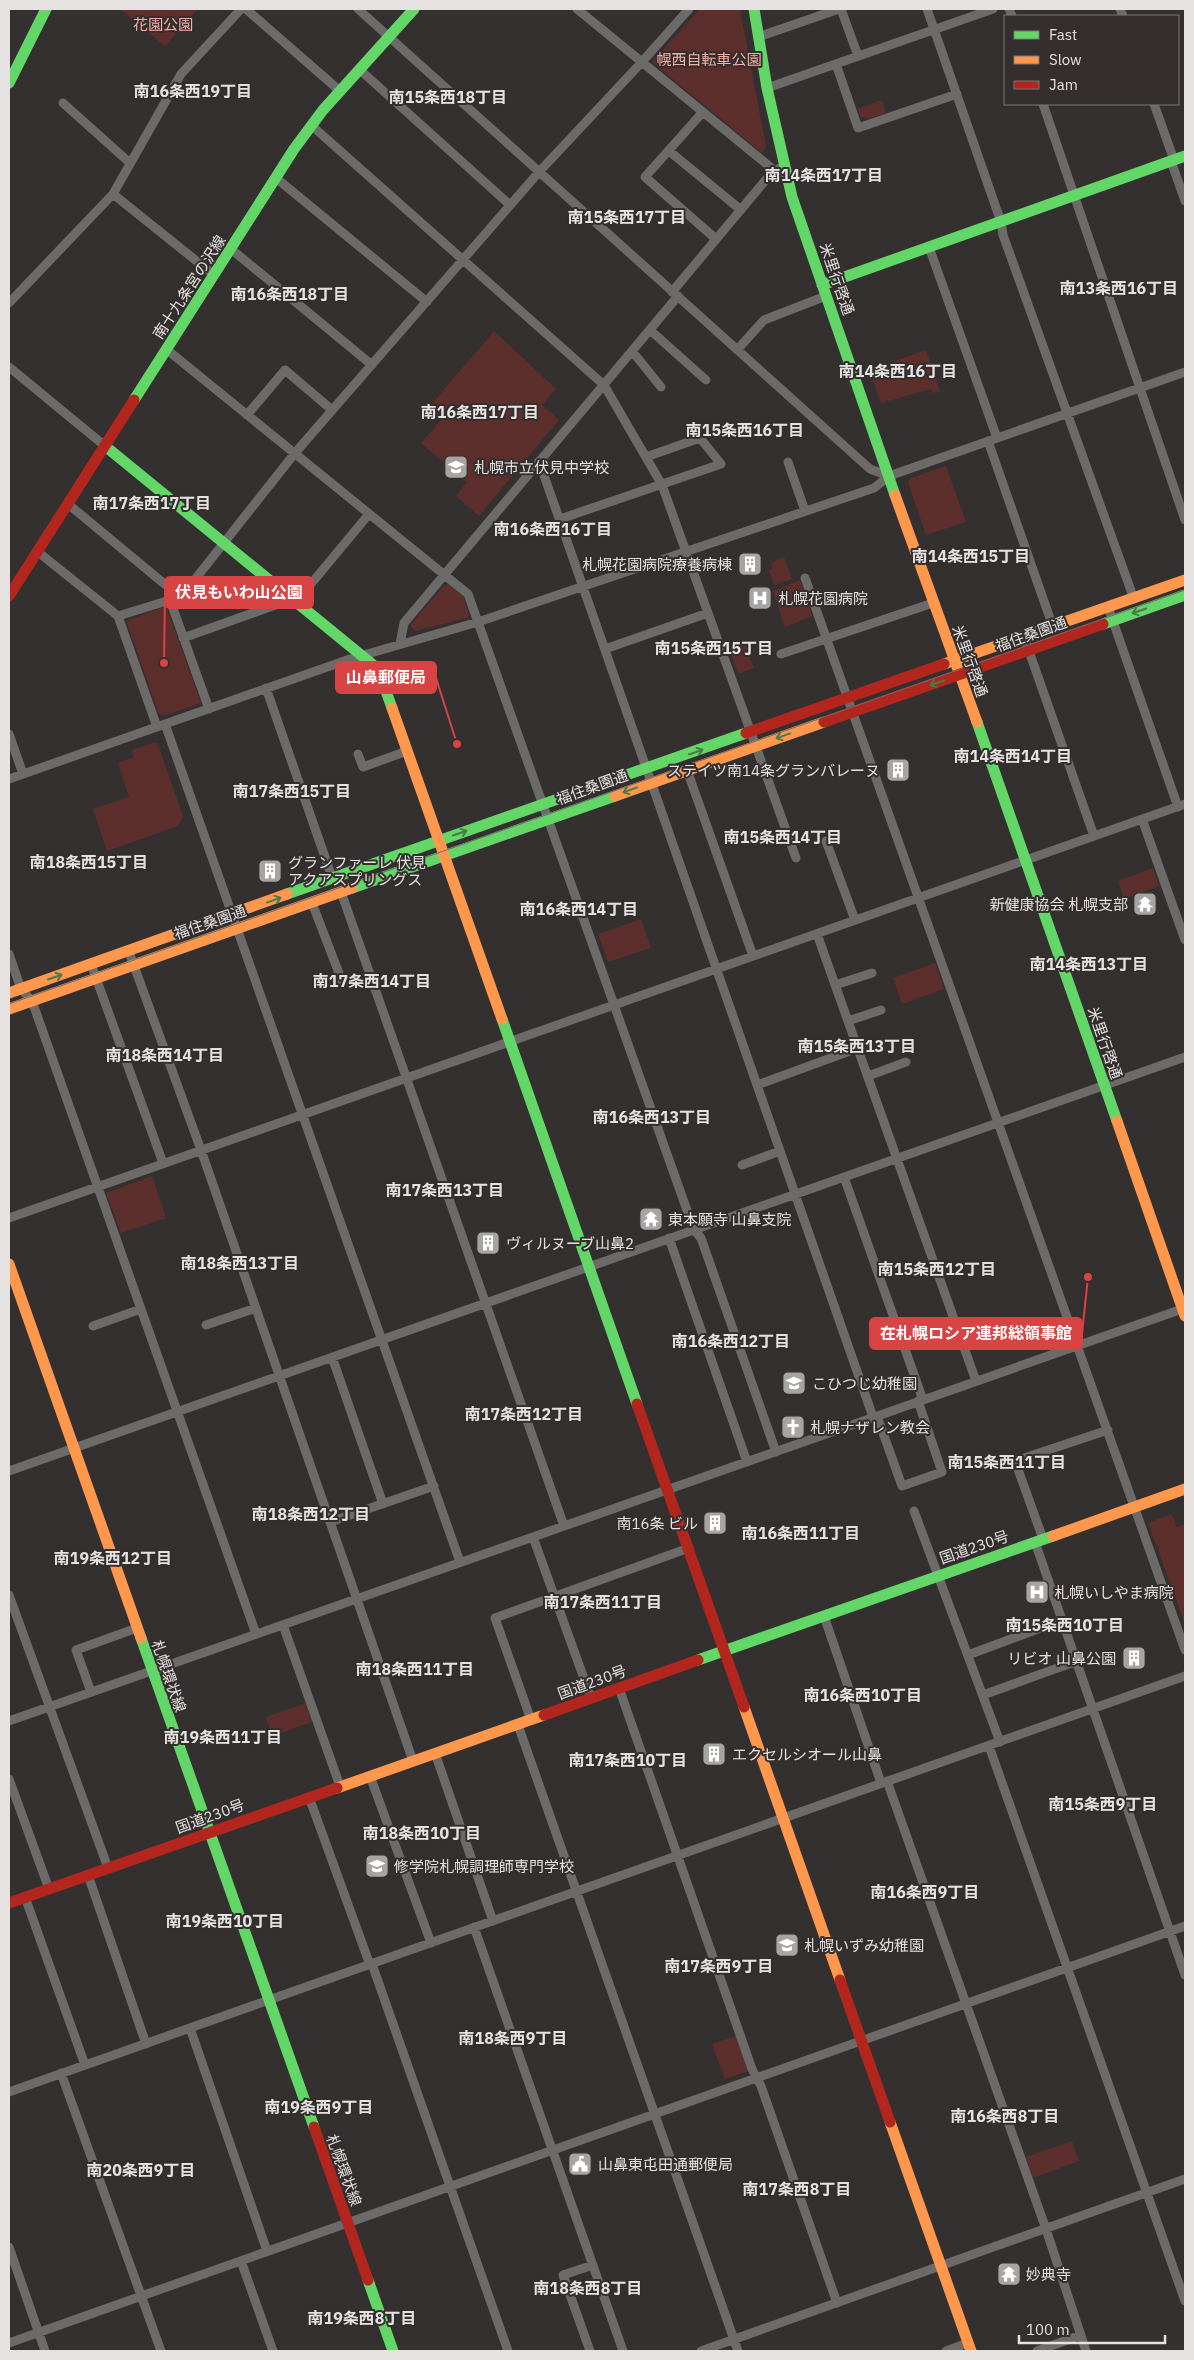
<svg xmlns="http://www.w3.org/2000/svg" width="1194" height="2360" font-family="'IBM Plex Sans','Noto Sans JP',sans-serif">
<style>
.green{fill:#5d2f2c}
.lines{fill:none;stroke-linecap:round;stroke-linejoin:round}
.street{stroke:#6c6b6a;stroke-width:9}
.fast{stroke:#63d668;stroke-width:11}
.slow{stroke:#ff974d;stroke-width:11}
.jam{stroke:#b3261e;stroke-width:11}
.tram{stroke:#6e6c6b;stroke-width:1}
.oneway{stroke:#497a48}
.labels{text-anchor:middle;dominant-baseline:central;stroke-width:4;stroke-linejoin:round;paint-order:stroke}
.park-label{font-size:15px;fill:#f7afa6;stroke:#342f2e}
.street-label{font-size:15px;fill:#e6e2e2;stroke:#342f2e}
.poi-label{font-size:15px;fill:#e6e2e2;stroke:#342f2e;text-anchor:start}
.neighbourhood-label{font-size:16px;font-weight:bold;fill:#e6e2e2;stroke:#342f2e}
.leader{fill:none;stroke:#d84444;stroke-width:2}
.callout-dot{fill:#d84444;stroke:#342f2e;stroke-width:2}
.callout{fill:#d84444;stroke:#d84444;stroke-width:2}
.callout-label{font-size:16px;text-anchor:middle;font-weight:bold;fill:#fff}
</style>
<rect width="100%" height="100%" fill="#33302f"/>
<!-- green -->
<path class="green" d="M120,9H198L165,46Z
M700,9H740L766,147L762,153L652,62Z
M882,100L886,113L867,119L860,116L858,109Z
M494,331L556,389L542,405L559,420L479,516L456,496L467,482L421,443L441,420L428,408Z
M926,350L940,391L933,393L931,389L881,403L869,370Z
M946,466L966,522L926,535L908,482L911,478Z
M784,557L792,579L774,585L769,570L772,569L771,563Z
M800,580L812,616L785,627L773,591Z
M448,584L463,596L469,614L467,618L415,631L410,625L444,586Z
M163,607L167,609L201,703L163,716L159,714L127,623L129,620Z
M743,640L754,668L738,674L728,645Z
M157,742L183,816L178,826L107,851L93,809L129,797L118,763L134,757L132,750Z
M1153,868L1159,886L1124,899L1118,881Z
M641,919L651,948L608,962L598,934Z
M935,963L944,989L902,1004L893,978Z
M152,1176L166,1218L121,1233L106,1193Z
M1172,1514L1177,1527L1185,1524V1624L1148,1523Z
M306,1703L312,1722L272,1736L266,1717Z
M736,2036L748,2071L725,2079L712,2044Z
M1072,2141L1079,2161L1033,2178L1026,2157Z"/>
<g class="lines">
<!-- street -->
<path class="street" d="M246,9L340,91
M358,9L870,469L889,476
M577,9L774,170L784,167
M841,9L858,56
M927,9L1001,222L1003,235L1134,599
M1009,9L1012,16
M1120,9L1123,16
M758,37L839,9
M836,64L858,128L957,94
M359,69L510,205
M767,88L993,9
M63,103L130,163
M1043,104L1185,520
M1154,104L1174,160
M702,113L645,177L716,239
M311,125L604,385L662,485L796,858
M669,151L741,210
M1171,161L1185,201
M276,178L427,302
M113,194L214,275
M929,247L997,438
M231,249L372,365
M672,292L774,170
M9,303L113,194L181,74L241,9
M650,330L706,380
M166,349L468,594L694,1230L701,1238L776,1452
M737,350L764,320L826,296
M632,351L661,387
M9,367L105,446
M247,415L285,370L332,410
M988,441L1053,627
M539,461L873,1417
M788,462L805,511
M68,504L179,596
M560,519L721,464L700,438L646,457
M38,552L118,616L157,727
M805,578L1185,1650
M170,600L209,709
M296,602L369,514
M1108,607L1178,807
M118,616L170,600L185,592L295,453L539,172L641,63L689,9
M1024,637L1094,836
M183,638L292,599
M400,644L404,623L678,296
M605,649L708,613
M781,654L933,603
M266,688L333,880
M165,724L460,1562
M9,734L23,774
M358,754L363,767L407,751
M687,770L753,956
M9,779L350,659L478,622L874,488L889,476L1185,372
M1142,819L1185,940
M826,841L855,920
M341,892L564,1526
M312,903L342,981
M817,934L976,1381
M129,952L201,1150L413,1761
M9,954L21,989L32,1001L256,1634
M91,964L163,1163
M835,985L872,973
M848,1021L881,1010
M868,1076L906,1062
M757,1085L858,1048
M742,1165L780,1151
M844,1177L923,1400
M9,1218L1185,804
M669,1238L747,1462
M206,1325L256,1308
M93,1326L141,1309
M332,1357L383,1504
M877,1416L902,1486L942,1472L918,1401
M9,1471L1185,1057
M914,1511L1000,1742
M330,1522L434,1486
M533,1537L591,1698
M1043,1539L1015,1461L1108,1430
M1035,1542L1185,1975
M9,1595L108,1868
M824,1616L881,1783
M283,1625L340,1786
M968,1655L1062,1620
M619,1688L752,2069L761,2086L837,2303
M91,1692L76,1650L137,1628
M983,1695L1077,1661
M531,1720L495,1618L689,1548
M9,1721L1185,1308
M518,1725L738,2351
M989,1746L1185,2301
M435,1753L493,1921
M370,1776L431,1943
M9,1779L49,1889
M887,1781L1046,2229L1086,2351
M309,1797L370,1965
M88,1875L146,2044
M25,1897L85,2065
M474,1927L623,2351
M372,1964L508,2351
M190,2028L267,2251
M61,2073L161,2351
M9,2092L1185,1676
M9,2247L45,2351
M241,2261L273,2351
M9,2343L1185,1926
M590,2351L563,2275L593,2265
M701,2351L1185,2179
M946,2351L968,2343
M1037,2351L1081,2335"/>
<!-- fast -->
<path class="fast" d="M754,9L767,88L792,197L895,495
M9,83L46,9
M822,285L1185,156
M134,400L294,149L323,110L414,9
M105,446L372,664L381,677L392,708
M1103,624L1185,595
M977,722L1117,1121
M352,888L615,796
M287,894L746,733
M502,1019L637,1404
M141,1638L314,2127
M698,1660L1053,1536
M368,2280L393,2351"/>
<!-- slow -->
<path class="slow" d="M895,495L977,722
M944,664L1185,580
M392,708L502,1019
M615,796L824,722
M9,993L287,894
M9,1009L352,888
M1117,1121L1185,1316
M9,1264L141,1638
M1053,1536L1185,1489
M744,1707L840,1980
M337,1788L544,1715
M890,2122L971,2351"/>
<!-- jam -->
<path class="jam" d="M9,596L134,400
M824,722L1103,624
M746,733L944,664
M637,1404L744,1707
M544,1715L698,1660
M9,1903L337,1788
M840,1980L890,2122
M314,2127L368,2280"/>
<!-- tram -->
<path class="tram" d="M9,1004L1185,590"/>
</g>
<!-- one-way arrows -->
<defs><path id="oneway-shaft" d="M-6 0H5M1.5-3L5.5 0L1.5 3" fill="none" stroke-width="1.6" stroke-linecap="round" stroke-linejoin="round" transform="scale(1.25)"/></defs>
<g class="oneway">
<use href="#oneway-shaft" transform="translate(1139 611) rotate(161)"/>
<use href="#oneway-shaft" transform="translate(937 683) rotate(161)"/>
<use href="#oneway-shaft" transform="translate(783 736) rotate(160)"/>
<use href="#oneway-shaft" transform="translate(696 752) rotate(-19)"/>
<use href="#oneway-shaft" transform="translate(630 790) rotate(160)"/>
<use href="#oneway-shaft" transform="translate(460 833) rotate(-19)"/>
<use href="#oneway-shaft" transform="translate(274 900) rotate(-20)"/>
<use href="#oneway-shaft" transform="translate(55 977) rotate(-19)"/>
</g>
<!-- icons -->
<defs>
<g id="school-square" transform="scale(1.25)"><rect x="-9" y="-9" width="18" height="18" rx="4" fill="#a7a4a3" stroke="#342f2e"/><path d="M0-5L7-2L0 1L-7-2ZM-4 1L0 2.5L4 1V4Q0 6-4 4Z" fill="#fff"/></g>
<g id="building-square" transform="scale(1.25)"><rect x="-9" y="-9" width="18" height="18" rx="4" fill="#a7a4a3" stroke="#342f2e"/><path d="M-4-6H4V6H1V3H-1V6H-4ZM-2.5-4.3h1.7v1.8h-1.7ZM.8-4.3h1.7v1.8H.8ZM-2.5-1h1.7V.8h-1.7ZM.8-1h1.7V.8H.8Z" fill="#fff"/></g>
<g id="hospital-square" transform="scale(1.25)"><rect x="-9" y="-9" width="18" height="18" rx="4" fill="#a7a4a3" stroke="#342f2e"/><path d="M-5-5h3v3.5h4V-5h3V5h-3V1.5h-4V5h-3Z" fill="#fff"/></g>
<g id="temple-square" transform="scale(1.25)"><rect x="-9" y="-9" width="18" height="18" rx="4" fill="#a7a4a3" stroke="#342f2e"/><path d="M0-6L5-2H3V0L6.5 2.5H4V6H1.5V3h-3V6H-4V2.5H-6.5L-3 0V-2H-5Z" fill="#fff"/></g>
<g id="church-square" transform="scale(1.25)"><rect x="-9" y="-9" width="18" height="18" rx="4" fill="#a7a4a3" stroke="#342f2e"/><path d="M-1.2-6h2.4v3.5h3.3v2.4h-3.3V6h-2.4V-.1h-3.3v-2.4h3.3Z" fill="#fff"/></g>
<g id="university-square" transform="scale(1.25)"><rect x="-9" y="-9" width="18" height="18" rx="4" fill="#a7a4a3" stroke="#342f2e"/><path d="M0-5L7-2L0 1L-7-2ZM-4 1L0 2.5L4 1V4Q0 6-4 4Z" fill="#fff"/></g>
<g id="civic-square" transform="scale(1.25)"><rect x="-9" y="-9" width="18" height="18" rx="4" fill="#a7a4a3" stroke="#342f2e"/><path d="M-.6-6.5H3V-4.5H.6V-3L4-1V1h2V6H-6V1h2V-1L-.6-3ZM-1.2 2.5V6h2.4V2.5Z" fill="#fff"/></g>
</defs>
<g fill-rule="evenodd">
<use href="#school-square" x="456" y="467"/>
<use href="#building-square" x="750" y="564"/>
<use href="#hospital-square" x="760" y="598"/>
<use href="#building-square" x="898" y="770"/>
<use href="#building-square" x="270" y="871"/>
<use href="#temple-square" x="1145" y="904"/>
<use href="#temple-square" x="651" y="1219"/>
<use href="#building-square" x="488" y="1243"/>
<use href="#school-square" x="794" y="1383"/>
<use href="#church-square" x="793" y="1427"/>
<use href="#building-square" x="715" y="1523"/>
<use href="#hospital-square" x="1037" y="1592"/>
<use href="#building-square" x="1134" y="1658"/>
<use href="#building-square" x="714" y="1754"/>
<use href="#university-square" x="377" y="1866"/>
<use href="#school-square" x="787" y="1945"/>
<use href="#civic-square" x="580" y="2164"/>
<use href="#temple-square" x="1009" y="2274"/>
</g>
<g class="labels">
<!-- park labels -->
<g class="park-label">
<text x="163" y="24">花園公園</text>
<text x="709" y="59">幌西自転車公園</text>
</g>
<!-- street labels -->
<g class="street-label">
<text transform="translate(837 279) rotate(71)">米里行啓通</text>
<text transform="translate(189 287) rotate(-57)">南十九条宮の沢線</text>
<text transform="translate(1031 634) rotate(-20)">福住桑園通</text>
<text transform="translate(970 661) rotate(70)">米里行啓通</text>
<text transform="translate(592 787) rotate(-20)">福住桑園通</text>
<text transform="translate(210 922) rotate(-19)">福住桑園通</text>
<text transform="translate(1105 1043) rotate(71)">米里行啓通</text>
<text transform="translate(974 1547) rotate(-19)">国道230号</text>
<text transform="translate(169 1676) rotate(71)">札幌環状線</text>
<text transform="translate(592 1682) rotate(-20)">国道230号</text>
<text transform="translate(210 1816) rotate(-20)">国道230号</text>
<text transform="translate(344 2170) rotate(70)">札幌環状線</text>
</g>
<!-- poi labels -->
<g class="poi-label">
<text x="474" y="467">札幌市立伏見中学校</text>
<text x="732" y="564" text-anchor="end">札幌花園病院療養病棟</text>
<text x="778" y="598">札幌花園病院</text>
<text x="880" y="770" text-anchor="end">ステイツ南14条グランバレーヌ</text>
<text x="288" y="862">グランファーレ 伏見<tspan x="288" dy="17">アクアスプリングス</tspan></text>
<text x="1128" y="904" text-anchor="end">新健康協会 札幌支部</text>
<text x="668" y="1219">東本願寺 山鼻支院</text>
<text x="506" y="1243">ヴィルヌーブ山鼻2</text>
<text x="812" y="1383">こひつじ幼稚園</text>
<text x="810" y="1427">札幌ナザレン教会</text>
<text x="698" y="1523" text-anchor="end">南16条 ビル</text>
<text x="1054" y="1592">札幌いしやま病院</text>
<text x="1116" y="1658" text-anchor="end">リビオ 山鼻公園</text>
<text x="732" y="1754">エクセルシオール山鼻</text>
<text x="394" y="1866">修学院札幌調理師専門学校</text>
<text x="804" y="1945">札幌いずみ幼稚園</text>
<text x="598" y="2164">山鼻東屯田通郵便局</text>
<text x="1026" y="2274">妙典寺</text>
</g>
<!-- neighbourhood labels -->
<g class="neighbourhood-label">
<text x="193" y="91">南16条西19丁目</text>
<text x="448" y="97">南15条西18丁目</text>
<text x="824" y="175">南14条西17丁目</text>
<text x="627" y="217">南15条西17丁目</text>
<text x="1119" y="288">南13条西16丁目</text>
<text x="290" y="294">南16条西18丁目</text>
<text x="898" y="371">南14条西16丁目</text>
<text x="480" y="412">南16条西17丁目</text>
<text x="745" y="430">南15条西16丁目</text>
<text x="152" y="503">南17条西17丁目</text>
<text x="553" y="529">南16条西16丁目</text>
<text x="971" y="556">南14条西15丁目</text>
<text x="714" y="648">南15条西15丁目</text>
<text x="1013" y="756">南14条西14丁目</text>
<text x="292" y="791">南17条西15丁目</text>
<text x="783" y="837">南15条西14丁目</text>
<text x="89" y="862">南18条西15丁目</text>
<text x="579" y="909">南16条西14丁目</text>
<text x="1089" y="964">南14条西13丁目</text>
<text x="372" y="981">南17条西14丁目</text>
<text x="857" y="1046">南15条西13丁目</text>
<text x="165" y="1055">南18条西14丁目</text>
<text x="652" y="1117">南16条西13丁目</text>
<text x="445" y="1190">南17条西13丁目</text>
<text x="240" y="1263">南18条西13丁目</text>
<text x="937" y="1269">南15条西12丁目</text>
<text x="731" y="1341">南16条西12丁目</text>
<text x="524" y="1414">南17条西12丁目</text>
<text x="1007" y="1462">南15条西11丁目</text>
<text x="311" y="1514">南18条西12丁目</text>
<text x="801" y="1533">南16条西11丁目</text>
<text x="113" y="1558">南19条西12丁目</text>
<text x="603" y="1602">南17条西11丁目</text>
<text x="1065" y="1625">南15条西10丁目</text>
<text x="415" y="1669">南18条西11丁目</text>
<text x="863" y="1695">南16条西10丁目</text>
<text x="223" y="1737">南19条西11丁目</text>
<text x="628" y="1760">南17条西10丁目</text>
<text x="1103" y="1804">南15条西9丁目</text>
<text x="422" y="1833">南18条西10丁目</text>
<text x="925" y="1892">南16条西9丁目</text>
<text x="225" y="1921">南19条西10丁目</text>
<text x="719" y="1966">南17条西9丁目</text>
<text x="513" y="2038">南18条西9丁目</text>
<text x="319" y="2107">南19条西9丁目</text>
<text x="1005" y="2116">南16条西8丁目</text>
<text x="141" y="2170">南20条西9丁目</text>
<text x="797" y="2189">南17条西8丁目</text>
<text x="588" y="2288">南18条西8丁目</text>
<text x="362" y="2318">南19条西8丁目</text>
</g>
</g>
<!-- callouts -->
<path class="leader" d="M164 663L165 593M457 744L436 678M1088 1277L1082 1334"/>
<g class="callout-dot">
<circle cx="164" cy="663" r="5"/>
<circle cx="457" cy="744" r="5"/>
<circle cx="1088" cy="1277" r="5"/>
</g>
<g class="callout">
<rect x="165" y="577" width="148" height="31" rx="5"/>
<rect x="336" y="662" width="100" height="31" rx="5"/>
<rect x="870" y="1318" width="212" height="31" rx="5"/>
</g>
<g class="callout-label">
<text x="239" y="598">伏見もいわ山公園</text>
<text x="386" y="683">山鼻郵便局</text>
<text x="976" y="1339">在札幌ロシア連邦総領事館</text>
</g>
<!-- border -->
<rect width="1194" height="2360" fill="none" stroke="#e6e2e2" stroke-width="20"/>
<!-- legend -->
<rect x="1004" y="15" width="175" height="90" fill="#342f2e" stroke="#7b7776"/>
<rect x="1014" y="31" width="25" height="8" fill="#63d668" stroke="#7b7776"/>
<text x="1049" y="40" font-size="15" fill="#e6e2e2">Fast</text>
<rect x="1014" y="56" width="25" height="8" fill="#ff974d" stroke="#7b7776"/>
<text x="1049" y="65" font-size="15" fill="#e6e2e2">Slow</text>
<rect x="1014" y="81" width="25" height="8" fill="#b3261e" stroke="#7b7776"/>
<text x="1049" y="90" font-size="15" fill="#e6e2e2">Jam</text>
<!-- scale -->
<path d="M1019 2335v8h146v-8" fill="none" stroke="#e6e2e2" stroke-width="2.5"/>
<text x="1026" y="2335" font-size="15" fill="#e6e2e2" stroke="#342f2e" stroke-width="4" paint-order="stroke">100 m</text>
</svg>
